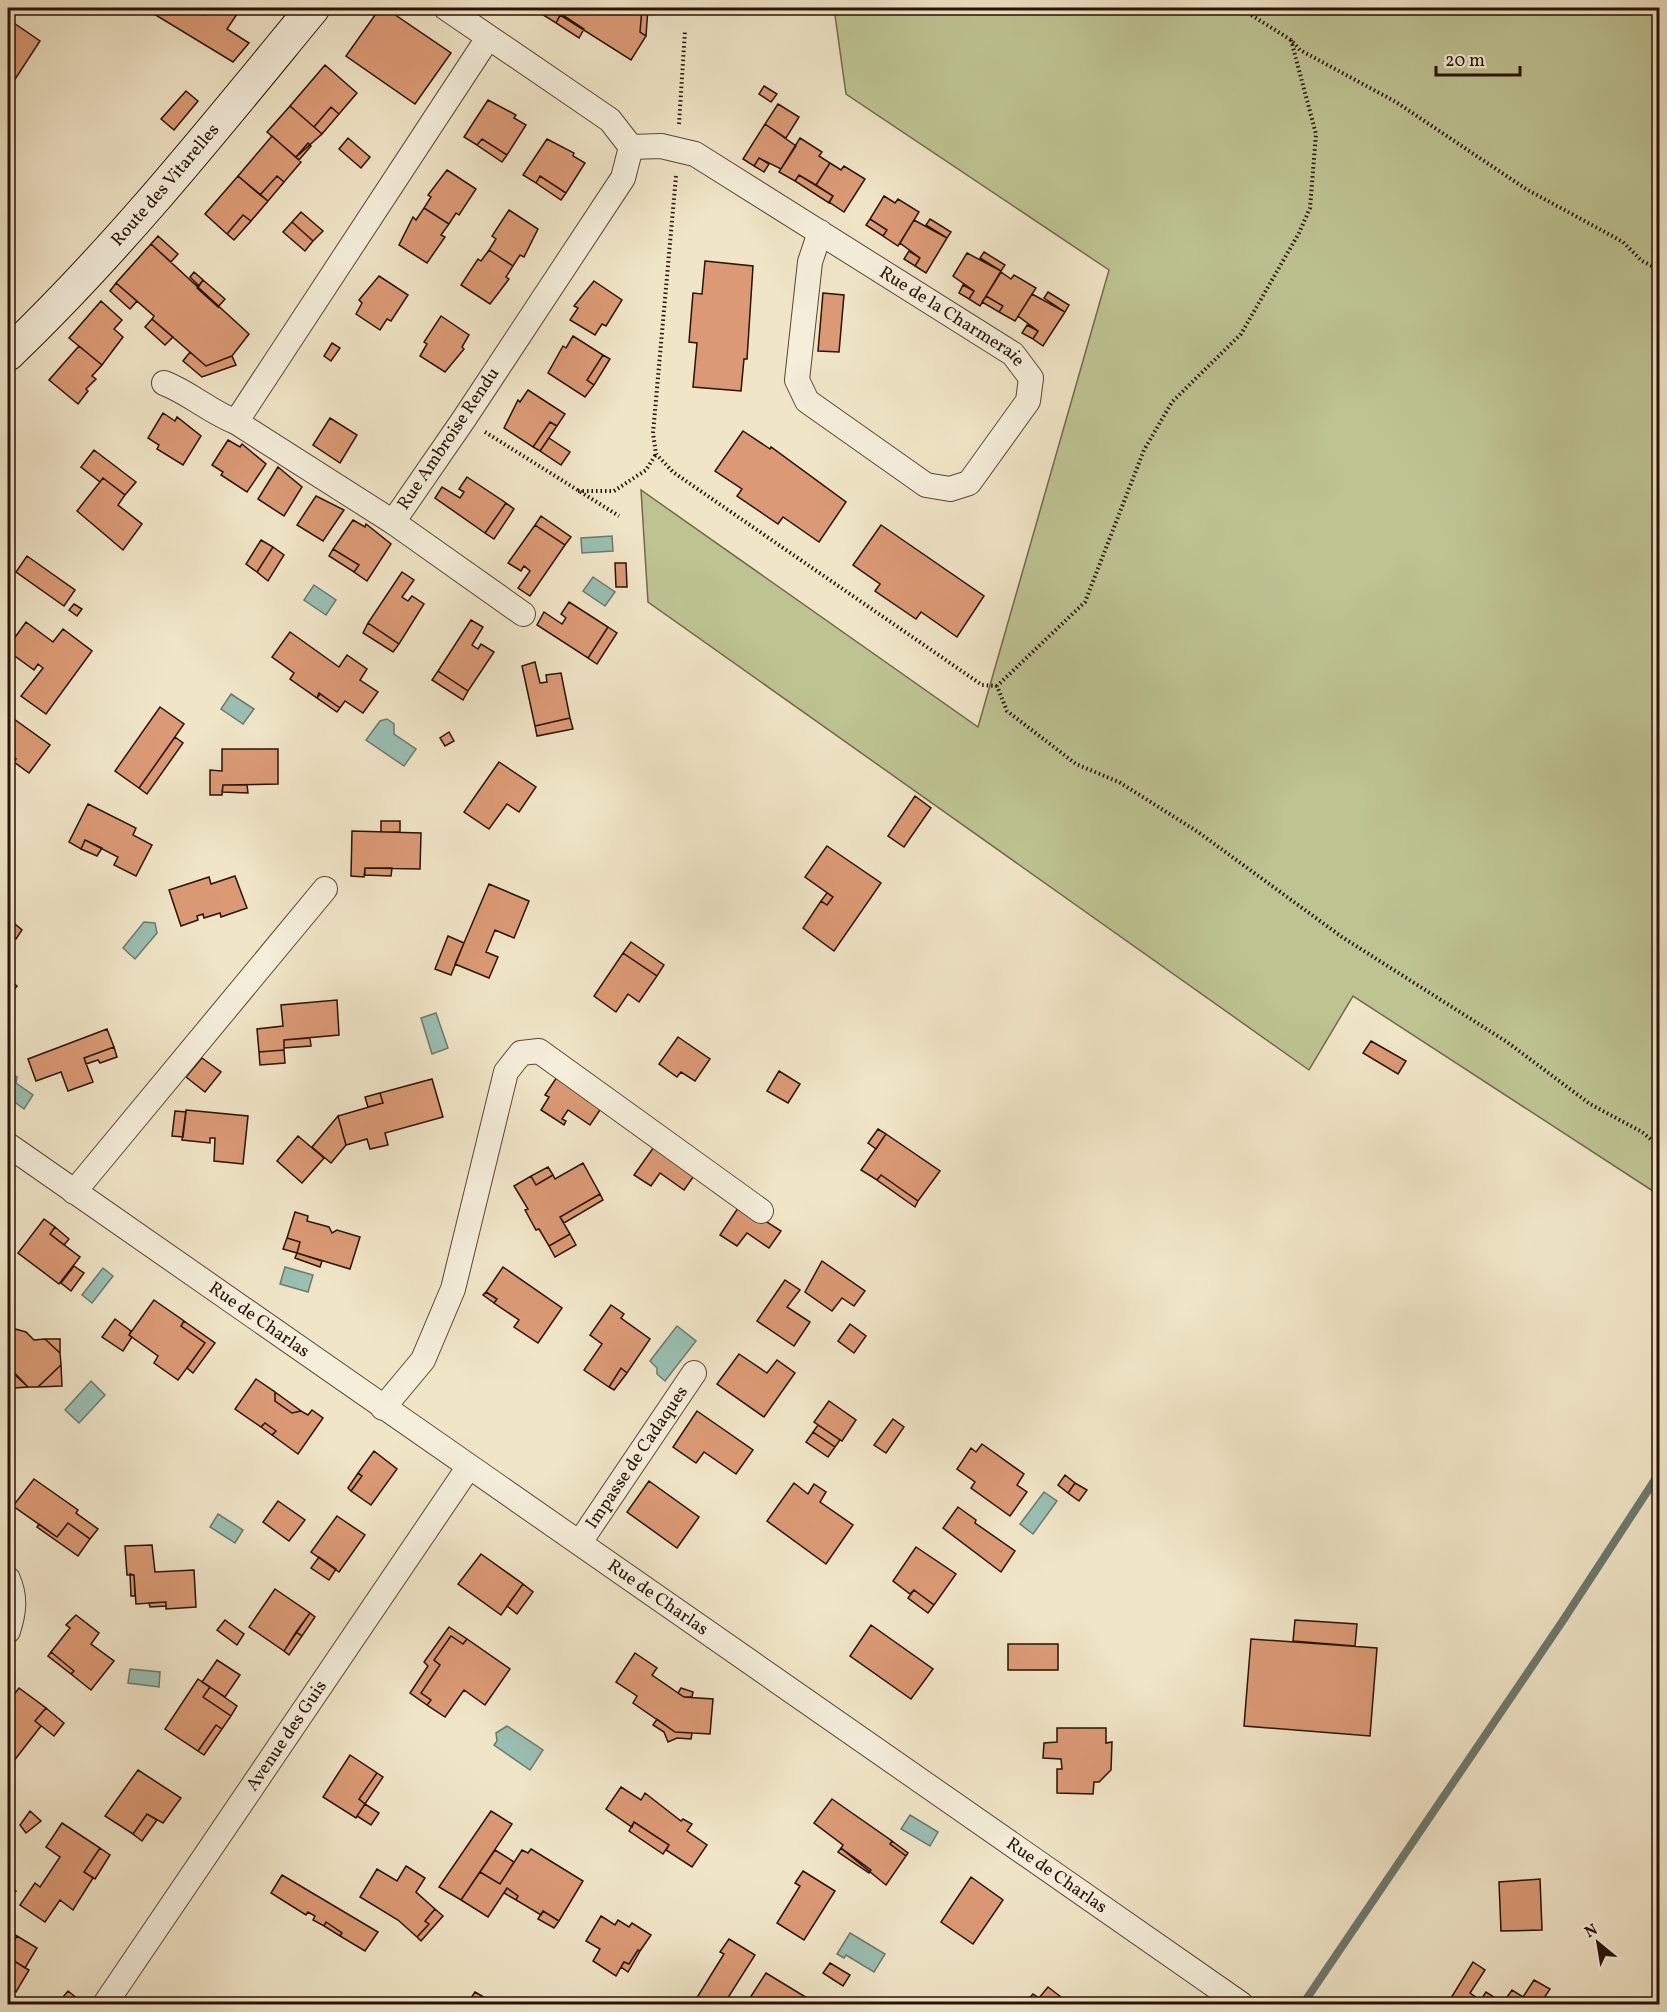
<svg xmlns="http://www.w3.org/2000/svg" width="1667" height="2012" font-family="Vollkorn,serif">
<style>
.green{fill:#bec392;stroke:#736a4c;stroke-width:1.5}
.water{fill:#9abfb3;stroke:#6c7a6d;stroke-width:1.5}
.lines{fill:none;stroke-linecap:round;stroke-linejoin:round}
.stream{stroke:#6c7a6d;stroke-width:8}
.building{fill:#db9a75;stroke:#281205;stroke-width:1.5}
.minor-casing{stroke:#5a4736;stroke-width:26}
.secondary-casing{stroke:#281205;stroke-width:35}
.path{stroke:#281205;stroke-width:4;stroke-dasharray:1.5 3;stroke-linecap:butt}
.minor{stroke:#f5eedb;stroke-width:24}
.secondary{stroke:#f5eedb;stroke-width:33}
.labels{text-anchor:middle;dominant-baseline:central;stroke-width:4.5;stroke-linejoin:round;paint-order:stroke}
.street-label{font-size:18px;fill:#281205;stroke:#f5eedb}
</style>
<rect width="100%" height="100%" fill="#f0e5c7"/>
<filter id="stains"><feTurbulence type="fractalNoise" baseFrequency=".00333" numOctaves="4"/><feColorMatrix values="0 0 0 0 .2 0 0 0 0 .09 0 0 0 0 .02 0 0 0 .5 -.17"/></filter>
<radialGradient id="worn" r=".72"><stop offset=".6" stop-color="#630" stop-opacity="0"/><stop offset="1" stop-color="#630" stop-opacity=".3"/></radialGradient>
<!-- green -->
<path class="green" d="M834,8H1659V1195L1353,996L1309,1070L648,602L641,490L978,727L1109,270L846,94Z"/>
<!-- water -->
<path class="water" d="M612,536L613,551L582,553L581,538Z
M593,577L615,592L605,606L583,591Z
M314,585L336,600L326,615L304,600Z
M231,694L254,709L243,724L221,709Z
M387,719L394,724V734L416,749L404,766L366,740L380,721Z
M144,922L155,923L157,933L135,959L123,948Z
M436,1013L448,1048L432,1054L421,1018Z
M10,1073L17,1077L16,1083L33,1095L24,1109L8,1097V1074Z
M285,1267L313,1275L308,1292L280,1284Z
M103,1268L113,1276L92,1303L82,1295Z
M677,1326L696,1341L665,1381L657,1374V1368L650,1361Z
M91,1381L105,1395L79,1423L65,1410Z
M1044,1492L1057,1501L1033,1534L1020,1524Z
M218,1514L243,1530L235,1543L210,1527Z
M130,1669L160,1672L159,1687L128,1683Z
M507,1726L543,1750L530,1770L494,1745L497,1741L496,1733Z
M910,1815L938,1832L930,1846L901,1829Z
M850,1933L885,1954L874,1972L846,1955L844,1958L837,1954Z"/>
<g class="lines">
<!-- stream -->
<path class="stream" d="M1303,2004L1564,1619L1660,1472"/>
</g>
<!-- building -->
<path class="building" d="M158,8H191L204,15L208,8H241L227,29L249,43L233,62L154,14Z
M191,8H208L204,15Z
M380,8H385L451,53L415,104L346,56Z
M532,8H549L560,15L556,23Z
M549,8H642L640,32L646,36L631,60Z
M642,8H648L646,36L640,32Z
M561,14L584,29L579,38L556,23Z
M8,19L40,41L8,90Z
M325,65L357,93L339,114L331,107L314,127L290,106Z
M764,86L777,94L771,102L759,94Z
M186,91L198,101L174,130L161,119Z
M488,100L516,115L514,118L526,125L507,155L482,139L477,145L464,137Z
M778,104L799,117L786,138L765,124Z
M290,106L322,134L296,157L267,132Z
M331,107L339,114L322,134L314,127Z
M765,124L796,146L781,169L759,158L754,166L743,159Z
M272,136L301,162L284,182L277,176L260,195L238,176Z
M348,138L370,157L361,168L339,149Z
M800,138L822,152L819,156L830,163L816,185L799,175L795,181L779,172Z
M482,139L507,155L502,162L477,145Z
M547,139L574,153L573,156L585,163L566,193L540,176L536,183L523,175Z
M308,143L311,146L299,160L296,157Z
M759,158L769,164L764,172L754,166Z
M830,163L841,170L844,166L865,179L844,212L829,202L833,196L816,185Z
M447,170L476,189L459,215L456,213L449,224L424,208L431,197L428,195Z
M799,175L833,196L829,203L795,181Z
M238,176L268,201L251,221L243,215L227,234L205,214Z
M277,176L284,182L268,201L260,195Z
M540,176L566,193L561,200L536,183Z
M884,196L895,203L898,199L919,212L898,246L883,236L887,230L870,219Z
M424,208L449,224L441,235L445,237L427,263L399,245L413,217L416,220Z
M509,210L538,229L524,257L520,255L513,266L489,250L496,239L492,236Z
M301,212L323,231L313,241L292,222Z
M243,215L251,221L234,240L227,234Z
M870,219L887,230L883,236L866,225Z
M930,219L951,232L947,238L926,225Z
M914,220L947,238L926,273L915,266L920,258L900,243Z
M292,222L313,241L305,251L283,232Z
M158,236L178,254L171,262L151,244Z
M151,244L249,334L232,356L206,366L152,319L154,316L116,283Z
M489,250L513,266L506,277L509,279L490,304L461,285L478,259L481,261Z
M909,251L920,258L915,266L904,259Z
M984,252L1005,265L1001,271L980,258Z
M967,253L1001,271L980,306L969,299L974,291L953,276Z
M705,261L753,266L747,359H744L741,391L693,387L697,343L689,342L693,293L702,294Z
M194,272L203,280L199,286L190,277Z
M1001,272L1011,279L1014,275L1036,288L1015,321L999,312L1003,306L986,296Z
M379,276L408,295L391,321L387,319L380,330L356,314L362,303L359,300Z
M203,280L225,299L218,307L197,288Z
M594,281L622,300L606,326L602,324L595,335L570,320L578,308L574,306Z
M116,283L137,301L130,309L110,291Z
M963,285L974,291L969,299L959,293Z
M1048,292L1069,305L1065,312L1044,298Z
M823,293L844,295L839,352L818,351Z
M1032,294L1065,312L1043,346L1033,339L1038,331L1018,316Z
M986,296L1003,306L999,312L982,302Z
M101,301L122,320L114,329L123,337L102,365L69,338Z
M441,316L469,335L462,347L464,349L445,372L420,356L427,344L424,342Z
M152,319L173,337L165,345L145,327Z
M1027,325L1038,331L1033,339L1022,333Z
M573,336L603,355L587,380L594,385L585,397L548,373L563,346L566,348Z
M332,343L340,348L331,361L324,356Z
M79,346L102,365L92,376L96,379L86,389L88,391L78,404L49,380Z
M190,352L206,366L232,356L236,365L202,377L183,361Z
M603,355L610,359L594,385L587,380Z
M528,390L565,414L557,426L550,422L533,447L504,428L518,400L520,402Z
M163,413L175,421L177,417L201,436L183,465L157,449L159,445L148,438Z
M330,418L357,435L340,463L313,445Z
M550,422L557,426L540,451L533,447Z
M743,431L770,449L771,447L846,502L819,542L783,517L778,524L737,496L742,489L715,471Z
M549,438L570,452L561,465L540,451Z
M228,440L240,447L242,444L266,464L247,492L221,475L223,472L212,465Z
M94,450L136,482L125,495L103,478L100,482L81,467Z
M278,467L302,487L284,516L258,499Z
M467,477L506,503L485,533L435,498L442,487L460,498L464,492L459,489Z
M103,478L125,495L118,505L142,524L123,550L77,511Z
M316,496L344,510L323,541L297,525Z
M506,503L514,509L494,539L485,533Z
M541,516L571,537L565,545L535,525Z
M353,520L365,527L366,524L391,544L367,581L354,572L359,565L333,549Z
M535,525L565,545L530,596L518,588L530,571L524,566L521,571L508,563Z
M881,525L984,596L957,637L921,612L916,619L875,591L880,584L853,565Z
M261,540L273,547L257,572L246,564Z
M273,547L284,555L268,581L257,572Z
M333,549L359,565L354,572L329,556Z
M27,556L75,590L64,606L16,572Z
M615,563H626L627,587H616Z
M402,572L414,580L402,597L408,601L412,596L424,604L399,644L368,623Z
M569,602L608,627L588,658L537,625L544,612L562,624L566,618L561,614Z
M74,604L82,609L77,616L69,610Z
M471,620L483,627L472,645L478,649L481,644L494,652L468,691L438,671Z
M26,622L53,642L63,629L92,651L46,714L21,696L43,668L38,664L34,670L8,651V647Z
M368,623L399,644L393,652L363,633Z
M608,627L617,633L597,664L588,658Z
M290,632L339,667L347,655L367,669L360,680L378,692L363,713L345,701L340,708L319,693L317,698L290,679L294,673L272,657Z
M535,662L540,683L547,682L546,675L561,673L570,718L535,726L522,666Z
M438,671L468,691L463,700L432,680Z
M320,694L340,708L337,712L317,698Z
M160,707L184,724L139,788L115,771Z
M570,718L573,729L537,736L535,726Z
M14,719L50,745L29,773L14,762L16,759L11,755L8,757V722L10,724Z
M449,732L454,741L445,746L440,738Z
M175,737L183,743L147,794L139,788Z
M222,749H278V784L223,785L222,795H210V770L222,771Z
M499,762L536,787L519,812L507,804L489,829L464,812Z
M223,785H247L248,793L222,792Z
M915,796L931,808L904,847L888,836Z
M88,804L136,828L133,835L152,845L136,876L114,865L118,857L85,840L81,849L69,842Z
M381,821H400V832H381Z
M352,831L421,833L420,869L365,868L364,877L351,876Z
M85,840L102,848L97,856L81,849Z
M827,846L881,883L834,951L803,928L821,901L827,905L833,897L805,877Z
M365,868H392L391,876L365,875Z
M235,876L247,908L221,917L220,913L204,918L203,914L197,916L198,920L181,926L169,890L209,877L211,884Z
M489,884L529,901L514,938L495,930L486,952L498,957L489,978L455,964Z
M827,893L833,897L827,905L821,901Z
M15,924L22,930L16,939L8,933Z
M448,936L464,943L451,975L435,969Z
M631,942L664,965L657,976L623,953Z
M623,953L657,976L639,1002L628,994L616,1012L594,996Z
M8,978L17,986L8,997Z
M337,1000L339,1035L284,1040V1050L259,1052L257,1029L283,1026L281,1005Z
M107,1029L114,1047L84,1058L93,1082L68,1091L61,1072L36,1081L28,1059Z
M678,1037L710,1059L695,1081L681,1072L677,1077L659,1064Z
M310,1038L311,1046L284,1048V1040Z
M1371,1041L1406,1061L1398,1074L1363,1053Z
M114,1047L117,1057L100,1063L98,1060L86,1064L84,1058Z
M284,1050L285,1063L260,1065L259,1052Z
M202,1058L221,1072L205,1092L186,1077Z
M779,1071L800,1084L788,1103L767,1091Z
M557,1077L602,1107L590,1125L568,1110L562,1119L566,1121L564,1125L541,1110L549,1097L545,1095Z
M432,1079L443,1117L385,1133L388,1145L370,1149L367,1139L346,1145L338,1116L383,1103L380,1093Z
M380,1093L383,1103L368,1107L365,1097Z
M186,1110L248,1116L243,1164L214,1161L215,1138H210V1143L182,1140Z
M175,1111L186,1112L183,1137L172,1136Z
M338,1116L346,1145L331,1163L312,1147Z
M878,1129L886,1134L876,1149L868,1143Z
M886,1134L940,1171L918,1201L881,1175L877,1180L861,1170Z
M298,1136L324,1158L302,1183L277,1161Z
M656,1144L696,1173L684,1190L660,1173L651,1186L634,1175Z
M583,1163L600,1194L560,1217L570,1234L549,1246L539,1229L536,1230L525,1210L528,1209L514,1186L531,1176L536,1185L553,1175L555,1179Z
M548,1167L553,1175L536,1185L531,1176Z
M881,1175L918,1201L915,1207L877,1180Z
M600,1194L603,1200L564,1223L560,1217Z
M740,1205L781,1231L769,1248L747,1233L737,1246L720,1235Z
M295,1212L308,1216L307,1221L329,1227L332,1233L337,1230L360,1237L350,1269L297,1253L300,1242L287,1238Z
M44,1219L55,1227L50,1234L80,1257L59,1284L18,1253Z
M55,1227L69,1239L64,1245L50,1234Z
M570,1234L576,1245L555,1257L549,1246Z
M287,1238L300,1242L297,1253L283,1249Z
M297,1253L322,1261L320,1267L295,1258Z
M822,1261L865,1291L854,1306L842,1298L832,1311L805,1292Z
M74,1266L84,1273L71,1291L61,1283Z
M503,1267L562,1308L538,1343L514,1327L519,1320L494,1303L497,1299L486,1292Z
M785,1280L800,1290L787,1307L810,1322L794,1346L757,1321Z
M486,1292L497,1299L494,1303L483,1295Z
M154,1300L184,1321L181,1326L205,1343L178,1380L154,1363L158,1356L129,1335Z
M611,1305L624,1314L621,1318L650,1339L627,1373L621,1368L609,1387L584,1370L602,1344L590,1335Z
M115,1319L131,1331L129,1335L132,1337L123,1351L102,1337Z
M184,1321L215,1343L193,1373L187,1368L205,1343L181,1326Z
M850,1324L866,1336L854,1353L838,1341Z
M8,1327L26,1332L34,1340L45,1339L60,1353L61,1365L38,1387H28L8,1366Z
M45,1339H60V1353Z
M739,1354L767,1373L777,1360L795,1373L764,1417L717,1384Z
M61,1365L62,1386L38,1387Z
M621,1368L627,1373L614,1390L609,1387Z
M14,1374L28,1387L14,1388Z
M256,1379L275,1392V1401L292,1413L301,1411L308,1415L312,1410L323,1418L298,1454L272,1435L276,1431L265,1423L261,1427L235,1409Z
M275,1392L301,1411L292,1413L275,1401Z
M829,1401L856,1420L842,1441L814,1422Z
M697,1411L753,1450L736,1474L704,1452L696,1463L673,1447Z
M893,1419L904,1427L886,1453L874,1445Z
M265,1423L276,1431L272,1435L261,1427Z
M818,1425L840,1440L835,1447L813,1432Z
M813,1432L835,1447L828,1457L806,1442Z
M982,1444L1024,1474L1017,1485L1027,1492L1010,1516L971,1488L975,1482L957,1469L971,1448L976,1452Z
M374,1451L397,1469L371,1505L351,1491L362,1476L358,1473Z
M358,1473L362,1476L351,1491L348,1488Z
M1065,1475L1075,1483L1068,1493L1058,1485Z
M34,1479L78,1510L76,1513L98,1529L90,1539L68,1523L57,1537L13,1506Z
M649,1481L699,1517L677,1548L627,1512Z
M794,1483L808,1494L814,1484L826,1492L820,1502L853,1525L826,1564L767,1521Z
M1075,1483L1087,1490L1079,1501L1068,1493Z
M278,1501L305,1520L289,1541L263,1522Z
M958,1507L976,1520L975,1523L1015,1551L1001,1572L943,1528Z
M337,1516L365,1535L339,1572L311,1552Z
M68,1523L90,1539L78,1556L37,1527L39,1524L57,1537Z
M152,1545L155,1572L194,1570L196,1607L166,1609V1602L136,1604L134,1575H127L125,1546Z
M916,1547L956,1574L934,1605L914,1590L910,1594L893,1581Z
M481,1554L523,1584L501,1615L458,1584Z
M319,1557L336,1569L329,1580L311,1568Z
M130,1574L134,1575L135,1596H131Z
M523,1584L533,1592L517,1614L507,1606Z
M275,1589L310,1613L284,1651L249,1627Z
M914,1590L934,1605L928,1613L908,1598Z
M166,1602V1606L150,1607L149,1603Z
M310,1613L315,1617L302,1636L296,1632Z
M76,1615L99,1633L91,1644L114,1661L91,1690L71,1674L74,1671L51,1652L70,1628L66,1625Z
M225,1620L244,1634L237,1645L217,1630Z
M1295,1620L1357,1624L1355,1646L1293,1641Z
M871,1625L933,1669L911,1699L850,1656Z
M449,1627L467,1639L463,1644L451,1636L434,1660L440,1665L421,1693L431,1700L427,1705L410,1693L428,1666L424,1662Z
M296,1632L302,1636L289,1655L284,1651Z
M451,1636L463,1644L467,1639L510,1669L485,1705L464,1690L445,1717L427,1705L431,1700L421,1693L440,1665L434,1660Z
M1251,1639L1377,1648L1370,1736L1244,1726Z
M1008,1644H1058V1670H1008Z
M51,1652L74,1671L71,1674L48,1656Z
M635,1653L657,1668L652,1675L684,1697L713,1699L710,1734L675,1732L633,1703L637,1696L616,1682Z
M217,1660L240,1675L225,1697L202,1682Z
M198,1679L210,1687L203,1697L231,1716L222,1729L216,1725L198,1751L165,1729Z
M210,1687L237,1706L231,1716L203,1697Z
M19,1688L46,1708L35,1721L41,1726L10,1766L8,1712L13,1705L8,1702Z
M681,1688L693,1692L692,1697H684L678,1693Z
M46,1708L64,1723L54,1736L35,1721Z
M657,1719L675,1732L692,1733L691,1739L677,1738L668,1742L664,1732L653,1725Z
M216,1725L222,1729L204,1755L198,1751Z
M1057,1728H1106V1743L1112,1742L1111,1770L1099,1782H1094L1093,1794L1057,1793V1769H1062L1061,1759L1043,1758L1044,1743L1057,1742Z
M350,1755L377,1773L359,1799L365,1804L356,1818L323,1797Z
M138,1770L181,1798L163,1823L147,1814L133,1834L105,1816Z
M377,1773L383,1777L365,1804L359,1799Z
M621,1787L641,1800L645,1793L681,1821L683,1819L692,1824L687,1831L707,1845L692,1867L666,1850L669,1845L634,1822L632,1827L606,1809Z
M832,1799L892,1841L890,1844L906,1856L886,1885L841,1848L843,1845L814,1823Z
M365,1804L379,1813L371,1825L357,1816Z
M30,1811L41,1821L26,1833L20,1825Z
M491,1811L512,1824L461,1900L439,1887Z
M147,1814L157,1820L142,1841L133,1834Z
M634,1822L669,1845L663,1854L629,1831Z
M62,1823L100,1848L84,1872L93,1878L73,1910L60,1900L45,1922L20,1905L35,1883L40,1887L60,1857L46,1847Z
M892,1841L908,1853L906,1856L890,1844Z
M100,1848L110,1855L95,1879L84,1872Z
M841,1848L871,1870L869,1873L838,1852Z
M531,1849L583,1881L559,1921L543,1911L541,1915L516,1900L518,1896L507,1888L488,1917L461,1900L480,1872L500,1884L522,1850L528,1853Z
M495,1850L514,1862L500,1884L480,1872Z
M406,1866L425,1878L416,1892L435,1909L425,1921L429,1924L417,1937L398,1920L360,1897L377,1869L397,1881Z
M803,1871L835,1891L804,1940L777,1923L800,1886L795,1883Z
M282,1875L378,1932L365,1951L340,1936L342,1933L326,1922L324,1926L313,1920L315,1916L308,1912L306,1915L271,1893Z
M971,1877L1003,1900L973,1944L941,1922Z
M1540,1879L1542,1930L1501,1931L1499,1882Z
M8,1884L16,1891L8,1901Z
M507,1888L518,1896L516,1900L504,1893Z
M435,1909L443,1916L421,1941L417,1937L429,1924L425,1921Z
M543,1911L559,1921L554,1928L538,1919Z
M601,1916L615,1925L618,1920L629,1927L632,1923L651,1935L640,1951L638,1950L629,1964L624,1962L616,1976L593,1961L600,1949L586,1941Z
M326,1922L342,1933L340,1936L324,1926Z
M8,1930L17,1936L8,1951Z
M17,1936L37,1948L25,1968L8,1957V1951Z
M729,1939L755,1955L724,2004H693L724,1954L720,1952Z
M638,1950L640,1951L628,1972L621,1967L624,1962L629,1964Z
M14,1961L29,1970L16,1992L8,1987V1971Z
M1473,1962L1485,1970L1470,1993L1477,1998L1473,2004H1461L1451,1998Z
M830,1963L850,1975L843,1986L823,1973Z
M766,1973L817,2004H746Z
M1534,1980L1550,1989L1540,2004H1478L1486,1992L1503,2003L1512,1990L1523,1997Z
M1048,1987L1070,2004H1024L1033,1994L1039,1998Z
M68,1991L84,2004H83L58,2003Z
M475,1992L492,2002L490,2004H467Z"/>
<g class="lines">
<!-- minor casing -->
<g class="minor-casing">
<g id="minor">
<path d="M446,8L610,120L631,147L623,178L464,419L393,522L236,422L488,38"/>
<path id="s1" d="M631,147L661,146L695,154L1013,354L1031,378L1028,401L969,483L950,489L926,485L807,401L797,380L810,262L820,232"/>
<path d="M164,383C190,393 210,412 236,422"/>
<path d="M393,522L523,614"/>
<path id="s2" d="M8,1145L1241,2004"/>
<path d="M74,1192L325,889"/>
<path d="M383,1408L423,1360L453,1289L506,1072L521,1053L539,1051L761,1211"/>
<path id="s3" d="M580,1542L694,1373"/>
<path d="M8,1579C16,1598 14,1612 8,1631"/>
<path id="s4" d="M105,2004L468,1468"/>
</g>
</g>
<!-- secondary casing -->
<g class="secondary-casing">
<g id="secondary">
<path id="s5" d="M8,354C119,248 216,126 313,8"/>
</g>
</g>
<!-- path -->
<path class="path" d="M1240,8L1291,40L1300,50L1396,102L1526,189L1623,242L1642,261L1660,270
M1291,40L1316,134L1310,208L1299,233L1241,334L1172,402L1144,450L1085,602L997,686L1007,711L1076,764L1119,782L1198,832L1342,937L1507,1042L1590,1104L1642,1132L1660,1147
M679,124L685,31
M676,176L653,433L656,454L673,472L982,685L997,686
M485,432L619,516
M578,491H614L646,470L656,454"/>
<!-- minor -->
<use href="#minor" class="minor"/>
<!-- secondary -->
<use href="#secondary" class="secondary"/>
</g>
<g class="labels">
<!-- street labels -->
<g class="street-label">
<text stroke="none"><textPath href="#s5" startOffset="231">Route des Vitarelles</textPath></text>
<text stroke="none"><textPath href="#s1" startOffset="369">Rue de la Charmeraie</textPath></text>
<text transform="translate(449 439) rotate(-56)">Rue Ambroise Rendu</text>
<text stroke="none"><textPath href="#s2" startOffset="306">Rue de Charlas</textPath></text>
<text stroke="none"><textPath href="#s3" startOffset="102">Impasse de Cadaques</textPath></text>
<text stroke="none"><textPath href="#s2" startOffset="792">Rue de Charlas</textPath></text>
<text stroke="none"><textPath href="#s4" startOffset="324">Avenue des Guis</textPath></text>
<text stroke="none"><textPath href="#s2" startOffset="1278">Rue de Charlas</textPath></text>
</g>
</g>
<!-- margin -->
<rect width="1667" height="2012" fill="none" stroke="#f0e5c7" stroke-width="30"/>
<rect x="9" y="9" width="1649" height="1994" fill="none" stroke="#281205" stroke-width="3"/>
<rect x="15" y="15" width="1637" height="1982" fill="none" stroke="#281205" stroke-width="1.5"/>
<!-- north arrow -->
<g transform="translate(1598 1943) rotate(330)" stroke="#f5eedb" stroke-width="4.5" paint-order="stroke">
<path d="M0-4.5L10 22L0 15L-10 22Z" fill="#281205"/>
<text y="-9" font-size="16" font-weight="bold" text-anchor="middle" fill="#281205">N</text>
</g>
<!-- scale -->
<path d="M1436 66v9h84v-9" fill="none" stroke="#281205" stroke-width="3"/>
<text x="1445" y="66" font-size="18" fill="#281205" stroke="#f5eedb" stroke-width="4.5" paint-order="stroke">20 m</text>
<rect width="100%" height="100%" filter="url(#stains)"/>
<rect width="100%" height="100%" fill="url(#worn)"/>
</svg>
